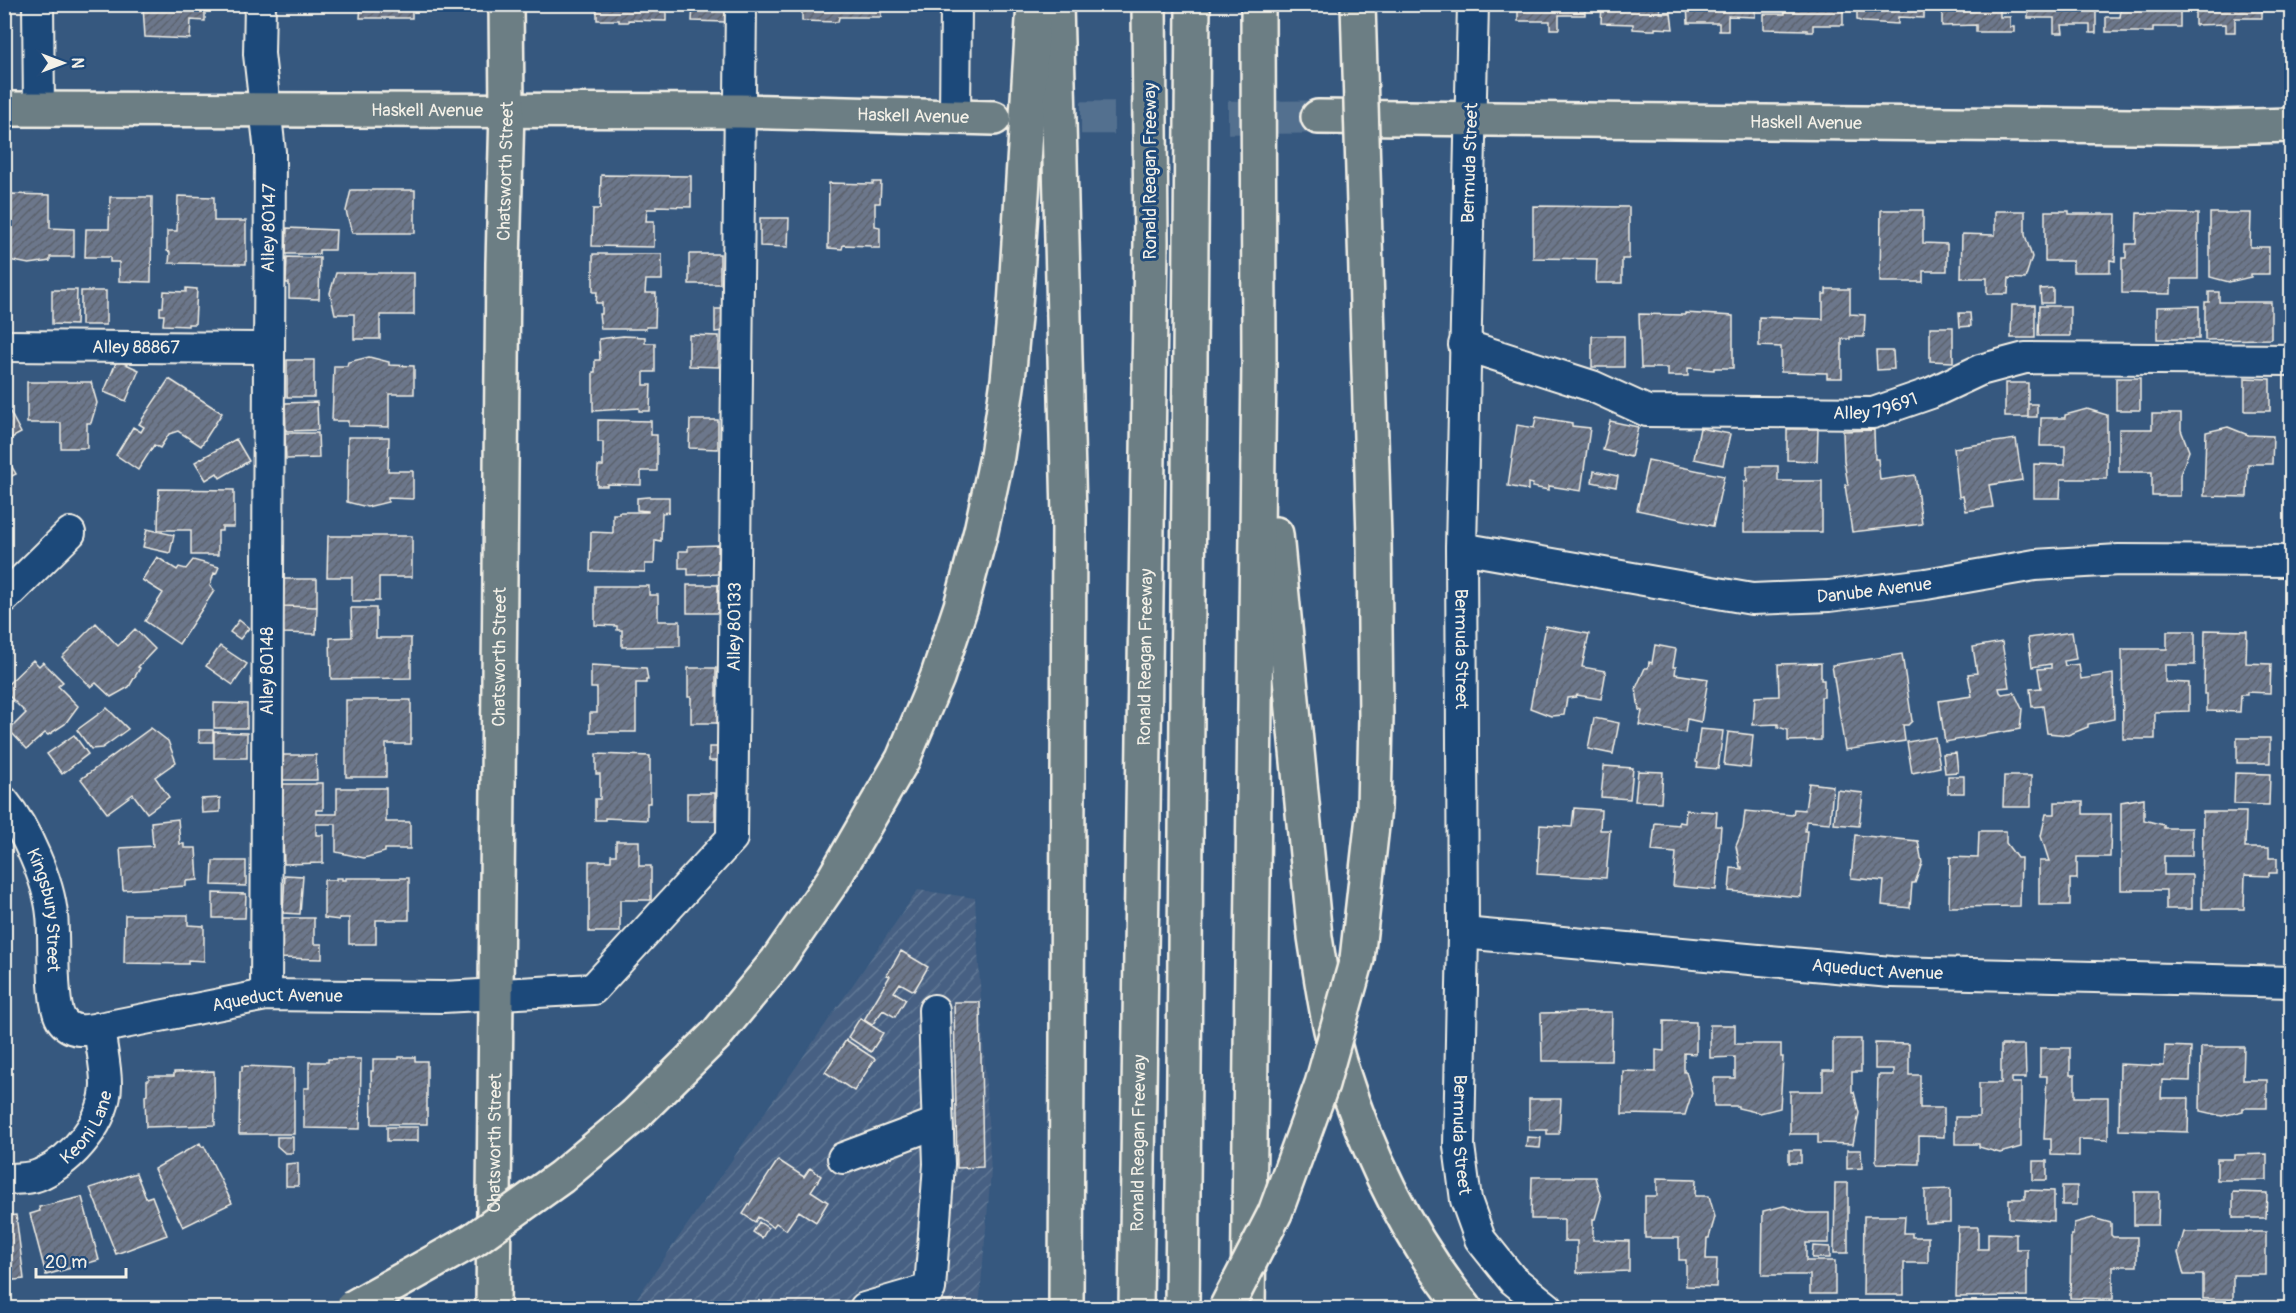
<svg xmlns="http://www.w3.org/2000/svg" width="2296" height="1313" font-family="Pangolin,sans-serif">
<style>
.industrial{fill:url(#industrial-furrows)}
.building{fill:url(#building-hatch);stroke:#f4f1e8;stroke-width:1.5}
.lines{fill:none;stroke-linecap:round;stroke-linejoin:round}
.major-tunnel{stroke:#526f8f;stroke-width:33;stroke-dasharray:33 16;stroke-linecap:butt}
.minor-casing{stroke:#f4f1e8;stroke-width:34}
.major-casing{stroke:#f4f1e8;stroke-width:38}
.highway-casing{stroke:#f4f1e8;stroke-width:38}
.minor{stroke:#1f4a7a;stroke-width:30}
.major{stroke:#6c7e84;stroke-width:33}
.highway{stroke:#6c7e84;stroke-width:33}
.highway-bridge-casing{stroke:#f4f1e8;stroke-width:38;stroke-linecap:butt}
.highway-bridge{stroke:#6c7e84;stroke-width:33}
.labels{text-anchor:middle;dominant-baseline:central;stroke-width:6;stroke-linejoin:round;paint-order:stroke}
.street-label{font-size:18px;fill:#f4f1e8;stroke:#1f4a7a}
</style>
<defs>
<pattern id="industrial-furrows" width="10" height="10" patternUnits="userSpaceOnUse" patternTransform="scale(1.5)"><rect width="10" height="10" fill="#466183"/><path d="M-1 1l2-2M0 10L10 0M9 11l2-2" fill="none" stroke="#617895"/></pattern>
<pattern id="building-hatch" width="6" height="6" patternUnits="userSpaceOnUse" patternTransform="scale(1.5)"><rect width="6" height="6" fill="#6c778b"/><path d="M-1 1l2-2M0 6l6-6M5 7l2-2" fill="none" stroke="#5c626c"/></pattern>
</defs>
<rect width="100%" height="100%" fill="#36587f"/>
<filter id="ink" filterUnits="userSpaceOnUse"><feTurbulence type="fractalNoise" baseFrequency=".0167" numOctaves="2"/><feDisplacementMap in="SourceGraphic" scale="12" xChannelSelector="R" yChannelSelector="G"/><feConvolveMatrix kernelMatrix="1 2 1 2 8 2 1 2 1" color-interpolation-filters="sRGB"/></filter>
<g filter="url(#ink)">
<!-- industrial -->
<path class="industrial" d="M918,890L975,898L991,1172L979,1308H630Z"/>
<!-- building -->
<path class="building" d="M116,4H205V21L191,20L190,39L145,37L143,6Z
M361,4H412V18H360Z
M597,4H666V21L628,20V22H619V20H597Z
M693,4H725V22L692,21Z
M812,4H881V17H839L838,22L802,21V7H812Z
M1518,4H1585V15H1559V29H1550V21H1518Z
M1602,4H1660V13H1671L1673,29L1655,28V30H1649L1633,29V24L1601,23Z
M1687,4H1755V17L1728,16V31H1719V23H1688Z
M1785,4H1843V25H1813V32H1807V30L1764,29V14H1785Z
M1857,4H1924V18L1898,17V24L1863,22L1857,20Z
M1942,4H2000V17H2010V27H2014V32H1976V25L1942,26Z
M2028,4H2096V33H2090V25H2062L2063,33H2054V18H2028Z
M2122,4H2180V27H2153V32H2106V17H2120Z
M2195,4H2262V18H2235V32H2226V24L2195,25Z
M601,175L691,176V207L656,206V209H647L646,221H654V247L592,246L593,209H600Z
M873,182H881L880,203H875V226L880,227V248H871V246L843,245L842,249L828,248L829,183L873,184Z
M351,190H415V233H352L346,211Z
M10,194L50,195V228L74,229V257H50V261L29,264L8,260Z
M178,196L214,197V221H246V264L169,263L170,252L167,251V231H177Z
M110,197H152L151,282L119,281V262H110V257H85L86,229H109Z
M1533,206L1629,207V259H1622V283H1596L1597,259L1533,258Z
M1881,210H1923V243L1947,244V271H1923V282H1880Z
M1995,211H2025V235L2032,257L2025,279L2009,278L2008,294H1987V278H1961L1962,234L1995,235Z
M2045,211H2069V214H2116L2115,261L2110,260V272H2073V261H2045Z
M2137,213L2198,214V279H2171V294L2122,293V258H2126V244H2136Z
M2210,213H2251L2250,247H2269V274H2251V277L2229,282L2210,277Z
M760,218H789L788,247L760,246Z
M287,228L336,230L335,250H319V254H286Z
M593,254H662V280H646L645,293H656L655,327H646V329H601L599,314H602V303H596L597,292H593Z
M689,254H720V284H689Z
M287,257L320,258L319,299L289,298V283H286Z
M336,273H414V315H380V339H354V314H335L330,293Z
M186,288L197,289L195,324H188V326L163,325L164,315H160V307H163L164,291L186,292Z
M2053,288V303H2041L2040,289Z
M1826,289H1850V314L1865,315L1864,337H1850V339H1842V378H1827V373L1781,372V347L1759,346V317L1823,319V294H1826Z
M52,290H77L76,325L52,324Z
M81,291H106V325H81Z
M2209,292H2219V302H2271V339L2205,340V302H2209Z
M2012,305H2035V338H2011Z
M2039,306H2070V336H2038Z
M2199,306V339H2157V307Z
M715,309H723V331L715,332Z
M1685,313L1733,316V368H1714V370L1688,368V376H1668V368H1641L1639,314L1685,315Z
M1959,313H1970L1971,326L1960,327Z
M1930,327H1953V362L1930,361Z
M689,335L719,336V367L689,366Z
M623,336L645,337V343H655V372H644V385H651L650,411H639V408L593,411V372H595V360H600L599,339Z
M1592,336H1624V367H1592Z
M1876,351H1893L1894,369L1877,370Z
M369,357L389,362V365L414,366V394H389V427L348,426V421H332L334,366H347L348,362Z
M117,360L139,370L126,401L104,392Z
M287,360H314V397H287Z
M2116,378H2140V410H2116Z
M2245,378L2270,379V411H2245Z
M169,379L222,413L201,446L178,431L169,434L160,448L154,445L138,470L116,455L133,427L141,432L144,427L139,424Z
M27,382H91L97,403L91,423H87V448H61V423H27Z
M2005,383H2028V417H2005Z
M317,402L318,430L286,431L285,403Z
M2028,404H2037V417H2028Z
M2087,409L2107,415V479H2061L2060,498H2034V464L2065,465V446H2040L2041,418H2065V415Z
M9,410L21,433L4,442V412Z
M2152,414H2181V430L2189,451L2180,475V496H2152V472H2119V429H2152Z
M1536,417L1572,423V426L1590,428L1581,491L1549,486V490L1532,487L1533,484L1528,483V490L1508,486L1517,425L1534,428Z
M598,420L651,421V435H657V471H641V485L607,484V486H597L598,466H603V442H598Z
M690,420H718V449L689,448Z
M1610,421L1638,427L1631,457L1603,450Z
M2228,427L2248,435L2273,436L2272,464H2248L2247,497L2204,496L2206,432Z
M1700,428L1730,434L1723,465L1694,459Z
M1787,429H1818L1817,461L1787,460Z
M1874,430L1875,459H1878L1880,480L1915,475L1922,524L1852,532L1845,485H1848L1844,461L1843,431Z
M285,433H318L319,458L286,459Z
M348,437H389L388,471H413V499L388,498V502L367,507L347,502Z
M236,439L249,461L220,478L217,473L206,480L195,462Z
M2016,439L2022,480L1989,485L1993,507L1966,511L1963,496L1959,497L1954,448Z
M4,453L16,474L4,480Z
M1648,460L1724,476L1713,526L1637,510Z
M1747,466H1778V481H1822V532H1744V481H1747Z
M1594,471L1618,476L1616,487L1592,482Z
M159,489L234,490V527H222V531H218V555H191V530H158Z
M648,497H669V512L662,513L661,541L655,540L654,564H645V572L590,571L591,532L613,533V514H619V512H648V511L637,510V498Z
M147,529L174,535L170,553L143,547Z
M328,536H412V577H379V601H352V577H327Z
M718,545V574L688,575V568H679V551H688V546Z
M157,557L177,570L179,567L186,569L193,560L219,567L216,574L214,573L210,586L214,591L179,644L145,621L163,593L142,580Z
M284,579H317V607L283,606Z
M687,585H718V613H687Z
M595,586H649V595H658V621H680V646L622,647V630H617V626L595,625Z
M283,606L317,607L316,634L283,633Z
M351,608H376V638H411V678L331,679L330,638L352,637Z
M239,620L249,628L240,639L230,632Z
M96,623L118,646L135,629L155,649L138,667L140,668L129,687L111,697L96,683L91,687L62,657Z
M1546,626L1589,634L1582,667L1606,671L1601,699L1577,695L1576,697L1567,698L1564,715L1551,716L1530,708Z
M2205,630L2247,631L2246,663L2271,664L2270,693L2247,692V695H2241L2240,712L2207,711V694H2204Z
M2167,631H2195V665H2165V682L2189,683V711L2155,712V739H2123L2122,649H2167Z
M2072,632L2076,659L2064,661L2065,666L2079,664L2081,679L2113,674L2114,719L2088,724V727L2068,735L2047,733L2043,706L2032,707L2030,689L2041,688L2038,669L2051,668V664L2032,667L2028,638Z
M2002,642L2009,687L1999,688L2000,692L2002,694L2014,692L2022,709L2020,729L1945,742L1939,701L1972,696L1968,674L1977,673L1973,647Z
M1655,645L1676,649L1673,667H1676L1675,674L1708,679L1701,722L1687,719L1685,733L1639,725L1642,711L1639,710L1636,688L1645,668H1648L1649,662L1652,663Z
M220,646L247,664L233,685L206,666Z
M1902,654L1912,721L1908,725H1903L1905,741L1845,750L1832,665Z
M33,660L39,666L43,662L63,682L58,686L78,706L65,724L48,735L45,733L27,749L9,730L26,713L4,691V688Z
M1821,663V680H1824V697H1821V740L1788,741V730L1778,727V724L1753,725L1755,697L1779,696L1778,664Z
M591,665L646,668L648,680H646V683H636V732H590V713H597V688H591Z
M688,668H716V696L719,695V723H691V697H688Z
M346,700H411V744H386V777H346Z
M214,703L247,704V728H214Z
M107,708L128,729L102,748L91,749L77,730Z
M1594,718L1619,723L1613,754L1588,749Z
M151,728L168,741L176,762L155,777L169,797L147,813L133,794L107,813L81,779Z
M1700,729L1723,731L1718,769L1697,767L1698,763L1696,762Z
M199,730H213V742H199Z
M214,732L247,733V758H214Z
M1728,732L1753,735L1750,768L1724,765Z
M74,735L88,754L62,774L47,754Z
M1935,737L1940,767L1912,773L1907,742Z
M2237,738H2270V763H2237Z
M709,747H719L720,761H709Z
M1956,753L1958,772L1945,773L1943,754Z
M596,754L650,756V803H647V820L605,818V820H595V799H600V774H596Z
M283,755H316L317,780H283Z
M1604,766L1633,768L1630,799L1601,797Z
M1638,771L1663,772L1661,802L1635,801Z
M2235,773L2270,774L2269,805L2234,804Z
M1948,776H1964V793H1948Z
M2004,776H2031V807H2003Z
M316,783H323V810H316V814H337V788H386V822H410V849H385V852L364,858L336,852V824H316V835H323V863L284,864L282,814L283,784H316Z
M1809,783L1833,786L1830,823L1806,821L1805,831H1807L1801,897L1729,891L1731,868L1742,869V867H1740L1736,846L1743,829L1745,811L1793,815L1794,809L1805,810Z
M1837,790L1863,793L1859,826L1834,824Z
M687,793H715V821H687Z
M220,798V812L202,813L201,799Z
M2144,798V820L2164,825V828H2192V856H2164V875H2192V909H2166V890H2121V802Z
M2055,802H2083V814H2111L2110,857H2077V879H2070V905H2039V861H2049L2041,836L2046,814H2055Z
M1574,808L1601,810L1600,830H1610L1606,878L1537,874L1540,825L1572,827Z
M1686,810L1717,812L1716,826H1721L1716,890L1673,886L1676,853L1652,851L1655,823L1679,825V822L1685,823Z
M2203,812H2246L2245,848H2269V858H2277V873H2269V876L2245,875L2244,909H2202Z
M178,819L180,844H184V848H196L198,880L186,881V886L123,890L120,848L153,846L151,822Z
M1979,831H2006V843L2017,858H2021L2020,906L1949,907L1950,857L1978,858Z
M1855,835L1918,841L1922,863L1915,883H1912L1910,908L1882,905L1884,881L1851,878Z
M616,841H639V866H651V900H620V932H589V861H611V855H616Z
M213,861H246V886L212,885Z
M285,875L303,876L300,914L283,913Z
M336,878H342V880H346V878H409V920H376V944H349V918H339V920L324,918V880H336Z
M213,893L246,894L245,918H213Z
M125,915H188V925L204,926V961L188,960V964L124,963Z
M282,918H314V944H322V959L276,958V943H282Z
M901,951L928,967L914,991L900,983L894,992L906,999L895,1017L883,1010L872,1025L864,1020L890,976L887,975Z
M954,1002H980L983,1167L957,1168Z
M1589,1012H1612L1611,1061H1542L1541,1013Z
M860,1018L883,1033L871,1052L848,1037Z
M1664,1021L1696,1022V1054L1684,1053V1072H1686L1692,1093L1685,1115L1622,1114L1623,1071L1656,1072V1050L1664,1051Z
M1710,1025H1735V1044H1781V1057H1783L1780,1108L1760,1113L1738,1108V1106H1714V1078H1735V1057L1710,1058Z
M1833,1039H1861V1072H1852V1092H1854L1859,1113L1853,1144L1818,1143V1134H1790V1091H1823V1070H1833Z
M846,1040L875,1059L854,1091L825,1072Z
M1875,1043L1909,1044V1075H1920V1108H1944V1137L1919,1136V1164L1876,1163L1878,1075H1894V1069H1875Z
M2001,1045H2025L2026,1078H2012V1083H2021V1147L2000,1153L1979,1147V1144H1955V1117H1979V1083H2001Z
M2165,1046L2191,1047L2190,1081L2162,1080L2161,1098H2189L2188,1132L2119,1130L2120,1064L2164,1066Z
M2201,1047H2244L2243,1080H2267V1108H2243V1111L2222,1116L2200,1111Z
M2040,1048H2070V1075H2075V1097H2108V1140L2079,1139V1156L2051,1155V1139H2044L2047,1076H2040Z
M399,1057H415V1061H427V1124H372L371,1071H373V1059H399Z
M328,1059H361L360,1129L304,1128V1088H309V1062H328Z
M242,1066L294,1068V1134H239L240,1071H242Z
M214,1071L215,1125L146,1127L145,1096L147,1095V1080H149V1076H174V1072Z
M1529,1099H1561L1559,1134H1547V1130H1529Z
M387,1127H418V1141H387Z
M277,1137H293V1153H285L277,1146Z
M1527,1137L1541,1138L1540,1148L1526,1147Z
M200,1143L202,1147L204,1146L232,1203L183,1227L154,1169Z
M1789,1150H1801V1163H1789Z
M1847,1150H1861L1862,1168L1847,1169Z
M2267,1154V1180H2217V1159H2234V1155Z
M778,1160L804,1177L810,1168L821,1176L811,1191L828,1202L816,1222L799,1211L786,1230L776,1223L773,1227L758,1217L755,1222L743,1214Z
M2033,1161H2047V1180H2033Z
M298,1163V1186H286V1164Z
M136,1173L146,1198L152,1196L167,1235L116,1254L90,1188Z
M1532,1177H1595L1601,1198L1595,1219H1593V1240L1629,1241V1271L1577,1273V1241H1564V1219H1531Z
M1657,1178L1696,1179L1695,1196H1709L1715,1217L1709,1238H1707L1706,1259H1717L1716,1287L1686,1286V1260H1679V1238H1645V1196H1657Z
M1835,1183H1848V1253H1834Z
M2062,1186H2077V1205H2062Z
M1950,1189V1222L1925,1223V1190Z
M2025,1190L2054,1191V1221L2009,1218V1199H2025Z
M2134,1192H2159L2158,1225H2134Z
M2233,1192L2267,1193L2266,1218H2233Z
M82,1197L99,1260L46,1275L30,1214L40,1211L39,1207Z
M1784,1206L1806,1213H1829V1243H1806V1261H1835V1294H1810V1275H1762L1763,1211Z
M4,1212L5,1216L16,1215L24,1279L4,1281Z
M1864,1216H1905L1904,1233H1912V1237H1928V1263H1904V1295H1863Z
M2093,1218L2111,1223V1235L2113,1237H2137V1266H2113V1299L2070,1298L2071,1235H2073L2074,1223Z
M759,1222L768,1228L762,1238L753,1232Z
M1958,1227H1978V1249H1988V1233L2016,1234V1249H2027V1296L1956,1297Z
M2184,1232H2266V1275H2233V1299H2203V1275H2184L2178,1253Z
M1813,1246L1830,1247V1258H1812Z"/>
<g class="lines">
<!-- major-tunnel -->
<path class="major-tunnel" d="M1032,118L1318,117"/>
<!-- minor casing -->
<g class="minor-casing">
<g id="minor">
<path d="M38,4L39,109"/>
<path d="M260,4L259,54L270,152L266,995"/>
<path id="s1" d="M1473,4L1461,548L1463,933L1459,1146L1466,1200L1480,1239L1512,1279L1548,1308"/>
<path d="M955,115L956,4"/>
<path id="s2" d="M1464,345L1592,386L1647,411L1873,413L1931,393L1980,370L2025,358L2292,360"/>
<path id="s3" d="M4,346L268,348"/>
<path id="s4" d="M1461,548L1752,599L1829,596L1926,584L2035,565L2119,560L2292,561"/>
<path d="M4,598L70,533"/>
<path id="s5" d="M4,802C25,828 49,881 52,915C55,939 50,1001 61,1019C70,1033 85,1031 99,1028L266,995L443,997L593,989L732,838L741,4"/>
<path id="s6" d="M1463,933L1891,972L2292,982"/>
<path d="M843,1158L937,1123"/>
<path id="s7" d="M4,1179C16,1179 31,1179 41,1174C73,1159 106,1121 106,1084C106,1066 101,1046 99,1028"/>
<path d="M865,1308L930,1289L939,1164L934,1010"/>
</g>
</g>
<!-- major casing -->
<g class="major-casing">
<g id="major">
<path id="s8" d="M4,109L740,111L994,118"/>
<path id="s9" d="M1318,117L2217,127L2292,125"/>
<path id="s10" d="M493,1308L503,263L507,110L506,4"/>
</g>
</g>
<!-- highway casing -->
<g class="highway-casing">
<g id="highway">
<path d="M1056,4L1069,515L1066,1308"/>
<path d="M1276,534L1315,937C1322,982 1328,1028 1342,1071C1369,1157 1409,1239 1465,1308"/>
<path d="M635,1115L716,1035L777,961L833,880L903,759L937,678L961,606L981,531L997,456L1008,380L1015,306L1034,4"/>
<path id="s11" d="M1136,1308L1151,242L1149,4"/>
<path d="M1182,1308L1193,4"/>
<path d="M1248,1308L1259,363L1258,4"/>
</g>
</g>
<!-- minor -->
<use href="#minor" class="minor"/>
<!-- major -->
<use href="#major" class="major"/>
<!-- highway -->
<use href="#highway" class="highway"/>
<!-- highway-bridge casing -->
<g class="highway-bridge-casing">
<path id="highway-bridge" d="M352,1308L473,1240L561,1177L635,1115
M1226,1308L1275,1213L1322,1084L1357,959L1374,808L1376,717L1374,538L1358,4"/>
</g>
<!-- highway-bridge -->
<use href="#highway-bridge" class="highway-bridge"/>
</g>
</g>
<g class="labels">
<!-- street labels -->
<g class="street-label">
<text stroke="none"><textPath href="#s8" startOffset="423">Haskell Avenue</textPath></text>
<text stroke="none"><textPath href="#s8" startOffset="909">Haskell Avenue</textPath></text>
<text stroke="none"><textPath href="#s9" startOffset="488">Haskell Avenue</textPath></text>
<text transform="translate(1470 163) rotate(-88)">Bermuda Street</text>
<text stroke="none"><textPath href="#s10" startOffset="1137">Chatsworth Street</textPath></text>
<text transform="translate(1150 171) rotate(-90)">Ronald Reagan Freeway</text>
<text transform="translate(269 228) rotate(-89)">Alley 80147</text>
<text stroke="none"><textPath href="#s3" startOffset="132">Alley 88867</textPath></text>
<text stroke="none"><textPath href="#s2" startOffset="424">Alley 79691</textPath></text>
<text stroke="none"><textPath href="#s4" startOffset="418">Danube Avenue</textPath></text>
<text stroke="none"><textPath href="#s5" startOffset="1185">Alley 80133</textPath></text>
<text stroke="none"><textPath href="#s1" startOffset="645">Bermuda Street</textPath></text>
<text stroke="none"><textPath href="#s10" startOffset="651">Chatsworth Street</textPath></text>
<text stroke="none"><textPath href="#s11" startOffset="651">Ronald Reagan Freeway</textPath></text>
<text transform="translate(267 671) rotate(-90)">Alley 80148</text>
<text stroke="none"><textPath href="#s5" startOffset="118">Kingsbury Street</textPath></text>
<text stroke="none"><textPath href="#s6" startOffset="416">Aqueduct Avenue</textPath></text>
<text stroke="none"><textPath href="#s5" startOffset="452">Aqueduct Avenue</textPath></text>
<text stroke="none"><textPath href="#s7" startOffset="105">Keoni Lane</textPath></text>
<text stroke="none"><textPath href="#s1" startOffset="1131">Bermuda Street</textPath></text>
<text stroke="none"><textPath href="#s10" startOffset="165">Chatsworth Street</textPath></text>
<text stroke="none"><textPath href="#s11" startOffset="165">Ronald Reagan Freeway</textPath></text>
</g>
</g>
<!-- margin -->
<rect width="2296" height="1313" fill="none" stroke="#1f4a7a" stroke-width="24"/>
<rect x="12" y="12" width="2272" height="1289" fill="none" stroke="#f4f1e8" stroke-width="2" filter="url(#ink)"/>
<!-- north arrow -->
<g transform="translate(63 63) rotate(90)" stroke="#1f4a7a" stroke-width="4.5" paint-order="stroke">
<path d="M0-4.5L10 22L0 15L-10 22Z" fill="#f4f1e8"/>
<text y="-9" font-size="16" font-weight="bold" text-anchor="middle" fill="#f4f1e8">N</text>
</g>
<!-- scale -->
<path d="M36 1268v9h90v-9" fill="none" stroke="#f4f1e8" stroke-width="3"/>
<text x="45" y="1268" font-size="18" fill="#f4f1e8" stroke="#1f4a7a" stroke-width="4.5" paint-order="stroke">20 m</text>
</svg>
